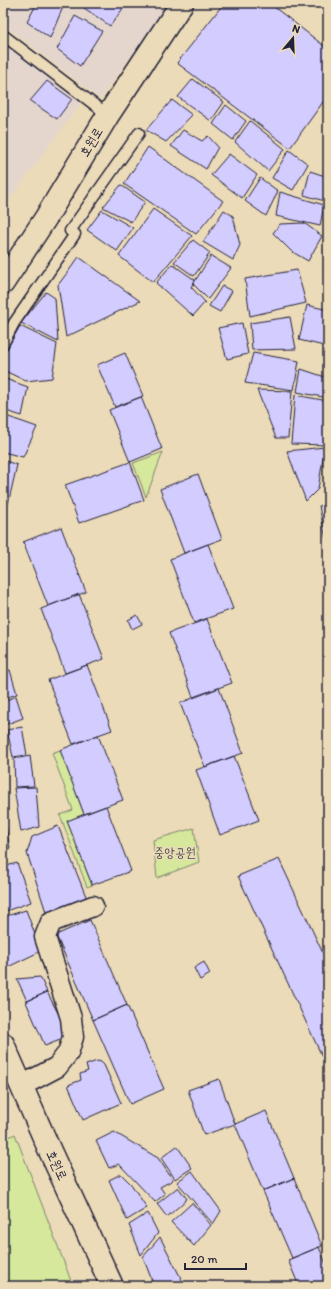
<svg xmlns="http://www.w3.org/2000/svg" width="331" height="1289" font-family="Itim,'Poor Story',sans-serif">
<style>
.built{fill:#e4d6cd}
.green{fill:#d5e89c;stroke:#7c856c}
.building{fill:#d3ccff;stroke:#22223b}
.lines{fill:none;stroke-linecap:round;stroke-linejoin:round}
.lane-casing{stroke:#22223b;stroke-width:13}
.street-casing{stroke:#22223b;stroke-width:23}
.secondary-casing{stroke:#22223b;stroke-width:25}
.lane{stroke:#ecdbb8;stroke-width:10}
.street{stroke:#ecdbb8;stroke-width:20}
.secondary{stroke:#ecdbb8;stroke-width:22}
.labels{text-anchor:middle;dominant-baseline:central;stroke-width:3;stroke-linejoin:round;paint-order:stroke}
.street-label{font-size:13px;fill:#22223b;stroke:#ecdbb8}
.park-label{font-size:13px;fill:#464a4e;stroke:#ecdbb8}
</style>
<rect width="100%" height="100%" fill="#ecdbb8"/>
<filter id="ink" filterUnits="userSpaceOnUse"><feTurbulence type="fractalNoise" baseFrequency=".025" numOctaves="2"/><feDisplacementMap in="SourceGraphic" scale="8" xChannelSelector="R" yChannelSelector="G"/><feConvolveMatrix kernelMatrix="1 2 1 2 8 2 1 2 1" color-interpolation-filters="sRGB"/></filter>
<g filter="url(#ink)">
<!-- built -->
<path class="built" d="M3,3H170L100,99L3,24Z
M3,43L6,44L82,102L3,208Z"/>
<!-- green -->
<path class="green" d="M163,452L146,497L133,463Z
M60,750L84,814L68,821L92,885L87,887L60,815L73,810L52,753Z
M194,828L199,862L157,878L153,840Z
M15,1134L73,1286H3V1252L7,1251L3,1239V1140Z"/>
<!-- building -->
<path class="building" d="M37,3H57L63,7L50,38L27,22Z
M77,3H127L110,26Z
M224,3H269L328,49V95L290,148L177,63Z
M75,16L102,31L80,66L57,49Z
M193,79L224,102L211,121L178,97Z
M47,81L72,99L57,119L30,101Z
M172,100L192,115L166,142L146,130Z
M226,105L246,121L233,140L213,124Z
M250,121L285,149L268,171L235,142Z
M183,130L202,141L208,136L218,147L206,169L171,146Z
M148,147L223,201L196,234L124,184Z
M289,150L308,164L293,190L272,178Z
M229,154L257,175L242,198L211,175Z
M310,171L328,177V202L304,195Z
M260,178L278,191L266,216L245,201Z
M121,185L145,202L131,222L103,207Z
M280,192L324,205L320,226L276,216Z
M153,209L192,236L153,282L119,256Z
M102,210L133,228L117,251L87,230Z
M224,210L233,216L240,245L233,260L203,242Z
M304,223L322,236L308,261L291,251L273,233L280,224Z
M327,224H328V266H324Z
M193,240L210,253L194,276L174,262Z
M211,256L231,268L208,299L193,284Z
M79,257L140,301L66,337L58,285Z
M172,264L195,280L191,287L205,302L193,316L156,283Z
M297,270L306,303L250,316L245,279Z
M222,286L232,291L220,312L209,306Z
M46,292L55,298L58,342L21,323Z
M307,305L328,310V347L299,340Z
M290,317L296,349L252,350L250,323Z
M242,323L248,354L227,359L218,328Z
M20,326L57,344L52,378L26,381L3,370V356Z
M125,353L143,396L115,407L97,365Z
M253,353L299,361L294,390L245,383Z
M301,369L328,378V398L297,392Z
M3,378L28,387L22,416L3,410Z
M257,390L292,391L288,438H276Z
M295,395L328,401V445L291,444Z
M141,397L162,449L130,462L109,410Z
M3,415L37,427L23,457L3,452Z
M325,447L318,489L306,501L287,451Z
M3,460L17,465L8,504L3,502Z
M130,462L144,500L79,523L65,485Z
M198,474L222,539L184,553L160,489Z
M328,487V499L323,500Z
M328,504V543L327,544L319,506Z
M61,527L86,592L48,606L23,542Z
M208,544L233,609L194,623L170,559Z
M79,594L104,659L65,673L41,609Z
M137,615L142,624L132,629L128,620Z
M207,619L232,683L193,697L169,633Z
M87,665L112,730L73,744L48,680Z
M10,670L17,694L5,698L3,692V671Z
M219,688L243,753L205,767L180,703Z
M16,696L23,718L7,724L3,717V702Z
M22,727L27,755L13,757L7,730Z
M98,735L123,800L84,814L60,750Z
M3,751L7,762L3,768Z
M30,756L34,786L15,787L14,759Z
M234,756L259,820L220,835L196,770Z
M36,787L39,827L21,832L14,788Z
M106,806L131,871L92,885L67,821Z
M3,811L10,848L3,850Z
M58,826L87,899L47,915L27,853L32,837Z
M279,859L328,964V1064L326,1065L238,876Z
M17,863L31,902L3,912V867Z
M26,910L41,951L8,967L3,955V917Z
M90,920L127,1005L93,1020L56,935Z
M204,962L210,974L200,980L194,968Z
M40,977L47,992L27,1001L17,979Z
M47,992L70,1036L45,1046L26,1002Z
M127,1005L164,1089L130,1104L93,1020Z
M97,1061L101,1062L104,1065L121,1103L83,1120L68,1085L81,1080L80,1074L88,1071L86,1065Z
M219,1079L235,1124L204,1135L188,1090Z
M266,1111L294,1178L263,1191L235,1124Z
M114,1132L158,1158L173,1180L160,1187L165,1194L155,1202L119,1164L109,1168L96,1141Z
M177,1146L192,1168L175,1179L161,1158Z
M192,1171L221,1211L213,1224L177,1182Z
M121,1174L131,1184L147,1208L127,1220L109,1180Z
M294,1178L322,1246L292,1258L263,1191Z
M178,1187L187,1199L167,1217L157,1204Z
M192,1203L211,1225L194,1246L171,1222Z
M148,1213L158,1233L141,1255L129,1225Z
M160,1237L185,1286H154L143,1257Z
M319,1247L328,1269V1286H299L288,1260Z"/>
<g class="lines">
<!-- lane casing -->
<g class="lane-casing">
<path id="lane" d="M3,35L108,115
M70,231L139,133
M3,344L14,323L75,234"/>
</g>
<!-- street casing -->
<g class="street-casing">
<path id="street" d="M21,1086L57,1067L68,1053L73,1037L71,1018L45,937L51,922L93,906"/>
</g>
<!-- secondary casing -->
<g class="secondary-casing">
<path id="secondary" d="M3,283L47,216L108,115L182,3
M3,1044L50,1151L112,1286"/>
</g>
<!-- lane -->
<use href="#lane" class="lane"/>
<!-- street -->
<use href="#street" class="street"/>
<!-- secondary -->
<use href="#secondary" class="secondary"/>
</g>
</g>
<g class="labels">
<!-- street labels -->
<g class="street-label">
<text transform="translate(91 142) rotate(-59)">호원로</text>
<text transform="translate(57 1165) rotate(65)">호원로</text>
</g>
<!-- park labels -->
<g class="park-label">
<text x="175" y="852">중앙공원</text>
</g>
</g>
<!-- margin -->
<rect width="331" height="1289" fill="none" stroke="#ecdbb8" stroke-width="16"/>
<rect x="8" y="8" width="315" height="1273" fill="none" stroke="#22223b" stroke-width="1.5" filter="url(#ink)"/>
<!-- north arrow -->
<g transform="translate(293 38) rotate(19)" stroke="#ecdbb8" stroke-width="3" paint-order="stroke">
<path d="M0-3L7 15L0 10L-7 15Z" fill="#22223b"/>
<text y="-6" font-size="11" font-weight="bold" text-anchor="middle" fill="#22223b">N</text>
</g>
<!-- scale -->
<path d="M185 1263v6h61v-6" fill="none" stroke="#22223b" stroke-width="2"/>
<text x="191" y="1263" font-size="12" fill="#22223b" stroke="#ecdbb8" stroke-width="3" paint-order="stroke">20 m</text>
</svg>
